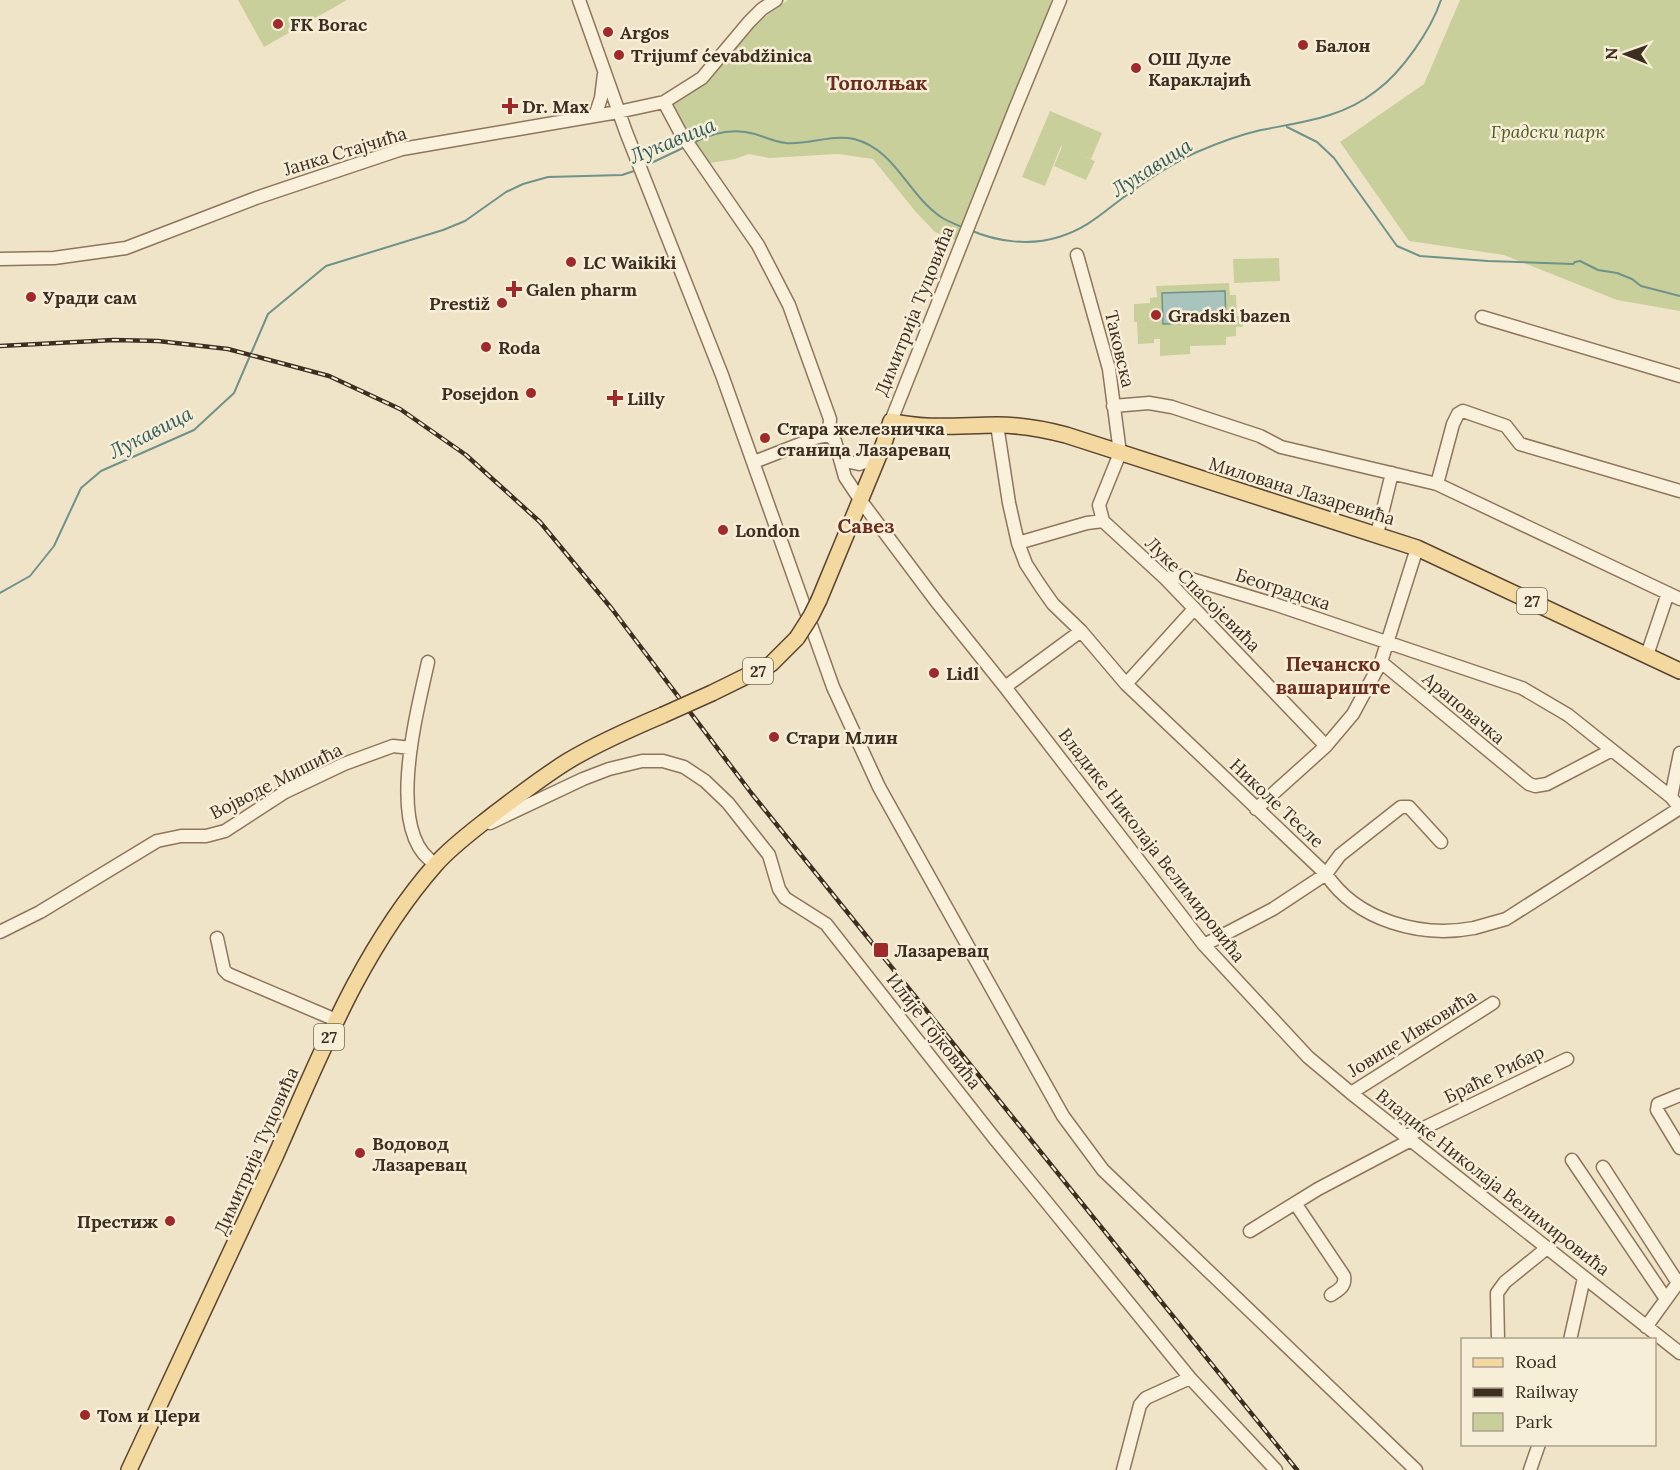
<svg xmlns="http://www.w3.org/2000/svg" width="1680" height="1470" font-family="Lora,serif">
<style>
.green{fill:#c9cf9b}
.water{fill:#a9c4bc;stroke:#6f938a;stroke-width:1.5}
.lines{fill:none;stroke-linecap:round;stroke-linejoin:round}
.stream{stroke:#6f938a;stroke-width:2}
.minor-casing{stroke:#8d765c;stroke-width:15}
.major-casing{stroke:#5b4430;stroke-width:18}
.minor{stroke:#faf1dc;stroke-width:12}
.major{stroke:#f3d9a0;stroke-width:15}
.rail-casing{stroke:#3d2e20;stroke-width:4.5}
.rail{stroke:#f7eed8;stroke-width:2;stroke-dasharray:7;stroke-linecap:butt}
.major-bridge-casing{stroke:#5b4430;stroke-width:18;stroke-linecap:butt}
.major-bridge{stroke:#f3d9a0;stroke-width:15}
.poi-dot{fill:#9e2a2b;stroke:#f7eed8;stroke-width:2}
.labels{text-anchor:middle;dominant-baseline:central;stroke-width:5;stroke-linejoin:round;paint-order:stroke}
.shield{fill:#f7eed8;stroke:#756857;stroke-width:1.5}
.shield-label{font-size:16px;font-weight:bold;fill:#3d2e20}
.poi-label{font-size:18px;font-weight:bold;fill:#3d2e20;stroke:#f7eed8;text-anchor:start}
.park-label{font-size:18px;font-style:italic;fill:#4d5a26;stroke:#f7eed8}
.street-label{font-size:18px;fill:#3d2e20;stroke:#f7eed8}
.neighbourhood-label{font-size:20px;font-weight:bold;fill:#6b2e1e;stroke:#f7eed8}
.water-label{font-size:20px;font-style:italic;fill:#2f5d5a;stroke:#f7eed8}
</style>
<rect width="100%" height="100%" fill="#f0e4c8"/>
<!-- green -->
<path class="green" d="M238,0H347L264,47Z
M788,0H1051L1050,12L955,240L935,232L915,211L873,159L838,154L769,158L749,154L735,159L710,163L686,130L673,104L708,80L758,22Z
M1460,0H1680V311L1617,300L1504,255L1409,241L1340,142L1424,84Z
M1050,111L1102,133L1091,159L1076,153L1095,161L1086,180L1054,166L1062,147L1061,146L1045,186L1022,177Z
M1279,258L1280,281L1234,283L1233,259Z
M1229,283L1230,295H1236L1237,316H1243V327H1236V336L1226,337V345L1190,346V354L1160,356V339H1154V343L1138,344L1137,322H1134V304L1150,303V298L1157,297L1156,286Z"/>
<!-- water -->
<path class="water" d="M1225,291L1226,322L1163,324L1162,293Z"/>
<g class="lines">
<!-- stream -->
<path class="stream" d="M1287,127L1317,142L1334,158L1397,246L1420,256L1488,261L1573,264L1575,262L1580,261L1598,270L1617,273L1632,279L1641,286L1680,296
M693,143C712,133 734,128 755,134C765,137 775,142 786,143C808,145 831,134 854,139C895,149 908,195 941,217C947,221 955,224 962,227
M645,166L685,147
M970,230C997,242 1030,246 1059,237C1085,229 1099,216 1120,200C1144,182 1170,164 1197,152C1218,143 1239,135 1261,130C1302,122 1342,118 1376,91C1402,72 1431,30 1441,0
M0,593L30,576L54,546L81,488L101,471L194,430L234,393L268,314L326,266L443,230L465,221L506,192L523,184L548,177L622,175L637,170"/>
<!-- minor casing -->
<g class="minor-casing">
<path id="minor" d="M579,0L626,132L722,375L833,687L879,787L1063,1116L1103,1170L1416,1470
M664,102L680,132L758,245L789,305L830,419L829,435
M595,116L601,98L604,74
M0,259L54,258L126,248L256,198L402,149L618,112L664,102L702,78L749,22L762,9L776,0
M1482,317L1680,376
M1113,406L1149,403L1172,407L1260,436L1281,447L1437,484L1680,599
M891,421L1015,109L1060,0
M997,425L1009,503L1018,543L1026,564L1041,587L1053,604L1081,631L1126,684L1326,874C1357,921 1421,938 1474,928C1485,925 1495,922 1506,919L1680,808
M829,435L835,441L845,477L861,501L936,601L1005,687L1204,945L1308,1057L1351,1093L1680,1353
M845,461L859,464L877,458
M754,462L818,437L829,435
M1437,484L1453,424L1458,414L1463,411L1506,426L1520,444L1680,491
M1103,521L1166,579L1326,746
M1377,534L1392,473
M1018,543L1087,523L1103,521L1099,505L1120,453L1109,369L1077,255
M1166,579L1181,576L1274,604L1522,688L1568,715L1671,797L1680,808
M1647,655L1668,593
M428,662C418,709 383,834 436,864
M1381,662L1529,784L1535,786L1547,784L1612,750
M1126,684L1194,609
M1005,687L1081,631
M1671,797L1680,753
M1256,809L1326,746L1353,714L1381,662L1417,548
M490,823L583,779L609,769L642,761H663L684,767L705,781L728,803L769,855L779,889L785,898L826,924L995,1139L1190,1378L1276,1470
M0,932L40,912L157,841L181,836H206L225,831L285,792L344,764L393,746L411,748
M217,938L224,970L228,974L336,1020
M1204,945L1273,909L1326,874L1340,855L1401,807H1409L1441,842
M1351,1093L1493,1003
M1680,1095L1658,1104L1657,1110L1680,1148
M1405,1137L1567,1059
M1572,1160L1666,1299
M1603,1167L1678,1283
M1295,1203L1344,1276C1346,1287 1338,1290 1331,1295
M1250,1231L1318,1189L1409,1141
M1646,1327L1680,1280
M1498,1340L1497,1293L1505,1282L1547,1248
M1570,1340L1584,1278
M1123,1470L1140,1405L1146,1398L1190,1378
M1530,1470L1539,1444"/>
</g>
<!-- major casing -->
<g class="major-casing">
<path id="major" d="M819,600L884,443L891,421C926,430 962,425 997,425C1021,425 1043,429 1066,435L1417,548L1680,671
M712,693L771,664L797,638
M129,1470C178,1366 227,1262 275,1157C320,1056 361,949 436,864C453,845 474,830 494,814C518,796 542,777 568,761C598,743 630,729 663,715"/>
</g>
<!-- minor -->
<use href="#minor" class="minor"/>
<!-- major -->
<use href="#major" class="major"/>
<!-- rail casing -->
<g class="rail-casing">
<path id="rail" d="M0,346L114,340L158,341L228,349L329,376L400,409L466,455L540,522L612,609L752,794L1297,1470"/>
</g>
<!-- rail -->
<use href="#rail" class="rail"/>
<!-- major-bridge casing -->
<g class="major-bridge-casing">
<path id="major-bridge" d="M797,638L811,616L819,600
M663,715L712,693"/>
</g>
<!-- major-bridge -->
<use href="#major-bridge" class="major-bridge"/>
</g>
<!-- markers -->
<g class="poi-dot">
<circle cx="278" cy="24" r="6"/>
<circle cx="608" cy="32" r="6"/>
<circle cx="1303" cy="45" r="6"/>
<circle cx="619" cy="55" r="6"/>
<circle cx="1136" cy="68" r="6"/>
<path d="M507 97h6v6h6v6h-6v6h-6v-6h-6v-6h6z"/>
<circle cx="571" cy="262" r="6"/>
<path d="M511 280h6v6h6v6h-6v6h-6v-6h-6v-6h6z"/>
<circle cx="31" cy="297" r="6"/>
<circle cx="502" cy="303" r="6"/>
<circle cx="1156" cy="315" r="6"/>
<circle cx="486" cy="347" r="6"/>
<circle cx="531" cy="393" r="6"/>
<path d="M612 389h6v6h6v6h-6v6h-6v-6h-6v-6h6z"/>
<circle cx="765" cy="438" r="6"/>
<circle cx="723" cy="530" r="6"/>
<circle cx="934" cy="673" r="6"/>
<circle cx="774" cy="737" r="6"/>
<rect x="873" y="942" width="16" height="16" rx="3"/>
<circle cx="360" cy="1153" r="6"/>
<circle cx="170" cy="1221" r="6"/>
<circle cx="85" cy="1415" r="6"/>
</g>
<g class="labels">
<!-- shield labels -->
<g class="shield">
<rect x="1517" y="588" width="30" height="26" rx="4.5"/>
<rect x="743" y="658" width="30" height="26" rx="4.5"/>
<rect x="314" y="1024" width="30" height="26" rx="4.5"/>
</g>
<g class="shield-label">
<text x="1532" y="601">27</text>
<text x="758" y="671">27</text>
<text x="329" y="1037">27</text>
</g>
<!-- poi labels -->
<g class="poi-label">
<text x="290" y="24">FK Borac</text>
<text x="620" y="32">Argos</text>
<text x="1315" y="45">Балон</text>
<text x="631" y="55">Trijumf ćevabdžinica</text>
<text x="1148" y="58">ОШ Дуле<tspan x="1148" dy="21">Караклајић</tspan></text>
<text x="522" y="106">Dr. Max</text>
<text x="583" y="262">LC Waikiki</text>
<text x="526" y="289">Galen pharm</text>
<text x="43" y="297">Уради сам</text>
<text x="490" y="303" text-anchor="end">Prestiž</text>
<text x="1168" y="315">Gradski bazen</text>
<text x="498" y="347">Roda</text>
<text x="519" y="393" text-anchor="end">Posejdon</text>
<text x="627" y="398">Lilly</text>
<text x="777" y="428">Стара железничка<tspan x="777" dy="21">станица Лазаревац</tspan></text>
<text x="735" y="530">London</text>
<text x="946" y="673">Lidl</text>
<text x="786" y="737">Стари Млин</text>
<text x="894" y="950">Лазаревац</text>
<text x="372" y="1143">Водовод<tspan x="372" dy="21">Лазаревац</tspan></text>
<text x="158" y="1221" text-anchor="end">Престиж</text>
<text x="97" y="1415">Том и Џери</text>
</g>
<!-- park labels -->
<g class="park-label">
<text x="1548" y="131">Градски парк</text>
</g>
<!-- street labels -->
<g class="street-label">
<text transform="translate(345 151) rotate(-17)">Јанка Стајчића</text>
<text transform="translate(914 311) rotate(-68)">Димитрија Туцовића</text>
<text transform="translate(1120 349) rotate(77)">Таковска</text>
<text transform="translate(1302 491) rotate(17)">Милована Лазаревића</text>
<text transform="translate(1283 589) rotate(18)">Београдска</text>
<text transform="translate(1203 594) rotate(45)">Луке Спасојевића</text>
<text transform="translate(1464 708) rotate(40)">Араповачка</text>
<text transform="translate(276 781) rotate(-27)">Војводе Мишића</text>
<text transform="translate(1277 803) rotate(43)">Николе Тесле</text>
<text transform="translate(1152 845) rotate(52)">Владике Николаја Велимировића</text>
<text transform="translate(934 1031) rotate(52)">Илије Гојковића</text>
<text transform="translate(1412 1033) rotate(-32)">Јовице Ивковића</text>
<text transform="translate(1494 1074) rotate(-26)">Браће Рибар</text>
<text transform="translate(256 1151) rotate(-66)">Димитрија Туцовића</text>
<text transform="translate(1493 1182) rotate(38)">Владике Николаја Велимировића</text>
</g>
<!-- neighbourhood labels -->
<g class="neighbourhood-label">
<text x="877" y="82">Тополњак</text>
<text x="866" y="525">Савез</text>
<text x="1333" y="663">Печанско<tspan x="1333" dy="23">вашариште</tspan></text>
</g>
<!-- water labels -->
<g class="water-label">
<text transform="translate(672 140) rotate(-22)">Лукавица</text>
<text transform="translate(1151 167) rotate(-32)">Лукавица</text>
<text transform="translate(150 432) rotate(-27)">Лукавица</text>
</g>
</g>
<!-- legend -->
<rect x="1461" y="1338" width="195" height="108" fill="#f7eed8" stroke="#ada18e" stroke-width="1.5"/>
<rect x="1473" y="1358" width="30" height="9" fill="#f3d9a0" stroke="#ada18e" stroke-width="1.5"/>
<text x="1515" y="1368" font-size="18" fill="#3d2e20">Road</text>
<rect x="1473" y="1388" width="30" height="9" fill="#3d2e20" stroke="#ada18e" stroke-width="1.5"/>
<text x="1515" y="1398" font-size="18" fill="#3d2e20">Railway</text>
<rect x="1473" y="1413" width="30" height="18" fill="#c9cf9b" stroke="#ada18e" stroke-width="1.5"/>
<text x="1515" y="1428" font-size="18" fill="#3d2e20">Park</text>
<!-- north arrow -->
<g transform="translate(1626 54) rotate(271)" stroke="#f7eed8" stroke-width="4.5" paint-order="stroke">
<path d="M0-4.5L10 22L0 15L-10 22Z" fill="#3d2e20"/>
<text y="-9" font-size="16" font-weight="bold" text-anchor="middle" fill="#3d2e20">N</text>
</g>
</svg>
